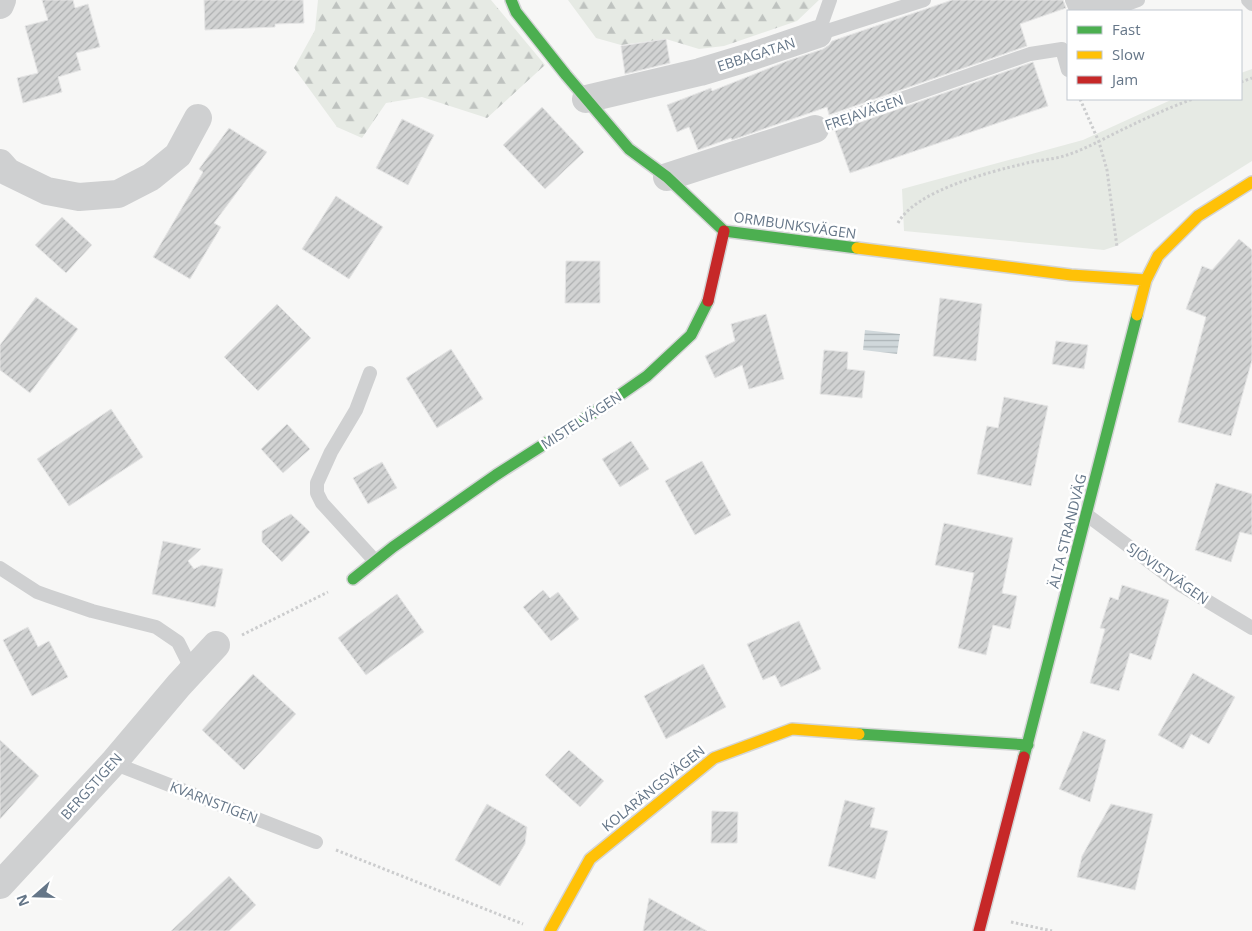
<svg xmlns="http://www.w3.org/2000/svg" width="1252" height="931" font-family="'Open Sans',sans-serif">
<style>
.forest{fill:url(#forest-firs)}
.park{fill:#e6eae4}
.water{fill:url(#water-rules)}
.building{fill:url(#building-hatch);stroke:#e6e6e6}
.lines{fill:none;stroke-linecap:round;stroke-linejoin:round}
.fast-casing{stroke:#d4d5d6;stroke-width:14}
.slow-casing{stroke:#d4d5d6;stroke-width:14}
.jam-casing{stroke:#d4d5d6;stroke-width:14}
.path{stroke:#cccdce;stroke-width:3;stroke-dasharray:2.5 2.5;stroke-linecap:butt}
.lane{stroke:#cfd0d1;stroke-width:14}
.street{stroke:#cfd0d1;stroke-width:28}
.fast{stroke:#4caf50;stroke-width:11}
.slow{stroke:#ffc107;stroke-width:11}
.jam{stroke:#c62828;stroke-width:11}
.labels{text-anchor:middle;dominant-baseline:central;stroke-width:5;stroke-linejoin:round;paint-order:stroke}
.street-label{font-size:14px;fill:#657688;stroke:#fff}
</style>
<defs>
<pattern id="forest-firs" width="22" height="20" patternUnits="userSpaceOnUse" patternTransform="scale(1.25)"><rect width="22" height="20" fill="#e6eae4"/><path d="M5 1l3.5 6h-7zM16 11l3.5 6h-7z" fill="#bec2bf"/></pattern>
<pattern id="water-rules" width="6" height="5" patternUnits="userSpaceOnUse" patternTransform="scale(1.25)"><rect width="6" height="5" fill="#d0d8db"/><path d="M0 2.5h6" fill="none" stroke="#acb4b7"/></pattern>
<pattern id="building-hatch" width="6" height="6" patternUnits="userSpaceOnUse" patternTransform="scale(1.25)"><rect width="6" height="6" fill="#d2d3d3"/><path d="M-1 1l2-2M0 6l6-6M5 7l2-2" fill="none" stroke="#aeb0b1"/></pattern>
</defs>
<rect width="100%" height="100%" fill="#f7f7f6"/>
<!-- forest -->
<path class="forest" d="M318,0H491L545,65L487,118L422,97L386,103L362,138L337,127L294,68L315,30Z
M568,0H819L797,21L724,46L699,49L666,39L621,45L596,38Z"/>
<!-- park -->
<path class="park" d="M1252,69V161L1116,246L1104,250L904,231L902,189L1083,140L1173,99H1241V73Z"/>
<!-- water -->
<path class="water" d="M865,330L900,334L897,354L863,350Z"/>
<!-- building -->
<path class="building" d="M42,0H73L75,8L88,4L100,47L76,53L81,70L58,77L62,92L23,103L17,78L38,73L25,26L48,20Z
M204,0H303L304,23L275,24V27L205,30Z
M952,0H1063L1066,8L1020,24L1027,46L829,115L827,107L732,140L731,138L698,150L689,127L677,132L667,105L711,88L712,91L787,61L823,49L829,45L832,41Z
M666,39L670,63L625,74L621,46Z
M1033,62L1048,106L850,173L835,131Z
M542,107L584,152L545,189L503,145Z
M402,119L434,135L408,185L376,168Z
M229,128L267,152L214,223L221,227L190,279L153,257L203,172L199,169Z
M336,196L383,227L349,279L302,249Z
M62,217L92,245L66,273L35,245Z
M1239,239L1252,250V360L1231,436L1178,422L1206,317L1186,309L1202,266L1212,270Z
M566,261H600V303H565Z
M36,297L78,329L30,393L0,370V345Z
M940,298L982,304L976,361L933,356Z
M277,304L311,338L258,391L224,357Z
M766,314L784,379L749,389L742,365L715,378L705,356L735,341L731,324Z
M1056,341L1088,345L1084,369L1052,364Z
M451,349L483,399L437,428L406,378Z
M824,350L848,352L847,369L865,371L862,398L820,394Z
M1004,397L1048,406L1031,486L977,474L987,426L998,428Z
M111,409L143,457L69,506L37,459Z
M287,424L310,449L283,473L261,449Z
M631,441L649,469L620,487L602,459Z
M702,461L731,515L695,535L665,481Z
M382,462L397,488L368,504L353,478Z
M1216,483L1252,494V535L1240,532L1231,562L1195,550Z
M291,514L310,532L282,562L262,542V531Z
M944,523L1013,538L1002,593L1017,596L1010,629L993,625L986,655L958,648L974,573L935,565Z
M163,541L201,549L188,561L194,569L202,565L223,569L215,607L152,594Z
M1122,585L1169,600L1151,660L1130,653L1119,691L1090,683L1105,629L1100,628L1110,597L1118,600Z
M543,590L550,598L558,592L579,619L551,641L523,607Z
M397,594L424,632L366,675L338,638Z
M799,621L821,669L781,687L775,675L763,680L747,644Z
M28,627L38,647L49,641L68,677L32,696L3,640Z
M703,664L726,707L666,739L644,696Z
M1193,673L1235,697L1209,744L1191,734L1183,749L1158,735Z
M253,674L296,714L244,770L202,730Z
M1083,731L1106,740L1090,802L1059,789Z
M0,740L39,776L0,819Z
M569,750L604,781L580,807L545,775Z
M845,800L875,808L870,827L888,831L875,879L828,866Z
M487,804L527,827L525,844L500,886L455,860Z
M1111,804L1153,814L1135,890L1077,877L1082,856Z
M712,811L738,812L737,843H711Z
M229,876L256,905L229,931H171Z
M649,898L707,931H643Z"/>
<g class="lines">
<!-- fast casing -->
<g class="fast-casing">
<path id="fast" d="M511,0L516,12L566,75L629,149L667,177L724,231L857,248
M353,579L393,547L496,475L604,406L647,376L691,335L708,301
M859,734L1028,745
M1024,757L1137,315"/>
</g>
<!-- slow casing -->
<g class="slow-casing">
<path id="slow" d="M857,248L1071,275L1146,280
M1137,315L1146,280L1158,256L1198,216L1252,182
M550,931L590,859L714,758L792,729L859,734"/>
</g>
<!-- jam casing -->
<g class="jam-casing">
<path id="jam" d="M708,301L724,231
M979,931L1024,757"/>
</g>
<!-- path -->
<path class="path" d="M1241,82L1252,78
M1080,99L1099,142L1107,170L1117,247
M898,223C915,191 989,172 1023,164C1036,160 1051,160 1064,156C1087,149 1108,136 1130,126C1150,116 1171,107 1193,99
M242,635L328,592
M336,850L523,924
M1011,922L1052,931"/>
<!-- lane -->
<path class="lane" d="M1072,0L1075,7L1122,6L1138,0
M1248,0L1252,4
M818,34L924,0
M818,34L830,0
M815,129L1030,54L1062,49L1068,70
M370,373L356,410L331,452L317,483V493L322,503L375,561
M1087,515L1179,584L1252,628
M0,568L37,592L48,596L92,611L156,627L178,642L188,662L184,673
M113,763L316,842"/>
<!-- street -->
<path class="street" d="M0,5L2,0
M586,99L700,72L753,56L818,34
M0,163L8,172L47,191L79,197L118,194L151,177L178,155L198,118
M667,177L815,129
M0,885L113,763L179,685L216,645"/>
<!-- fast -->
<use href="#fast" class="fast"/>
<!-- slow -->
<use href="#slow" class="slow"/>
<!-- jam -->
<use href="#jam" class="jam"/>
</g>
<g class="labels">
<!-- street labels -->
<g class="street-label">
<text transform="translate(756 54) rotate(-18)">EBBAGATAN</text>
<text transform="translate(864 112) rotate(-19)">FREJAVÄGEN</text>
<text transform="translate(795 225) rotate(8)">ORMBUNKSVÄGEN</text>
<text transform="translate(581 420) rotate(-33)">MISTELVÄGEN</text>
<text transform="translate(1067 531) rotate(-76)">ÄLTA STRANDVÄG</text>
<text transform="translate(1168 573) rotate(35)">SJÖVISTVÄGEN</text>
<text transform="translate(91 786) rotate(-48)">BERGSTIGEN</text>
<text transform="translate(653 788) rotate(-39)">KOLARÄNGSVÄGEN</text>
<text transform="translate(214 802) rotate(21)">KVARNSTIGEN</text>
</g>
</g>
<!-- legend -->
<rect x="1067" y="10" width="175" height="90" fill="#ffffff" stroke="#c1c8cf"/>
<rect x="1077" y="26" width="25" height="8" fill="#4caf50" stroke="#c1c8cf"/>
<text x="1112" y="35" font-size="15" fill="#657688">Fast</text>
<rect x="1077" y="51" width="25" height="8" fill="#ffc107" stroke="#c1c8cf"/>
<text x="1112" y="60" font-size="15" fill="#657688">Slow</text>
<rect x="1077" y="76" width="25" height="8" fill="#c62828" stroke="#c1c8cf"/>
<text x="1112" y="85" font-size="15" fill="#657688">Jam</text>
<!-- north arrow -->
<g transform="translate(35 896) rotate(250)" stroke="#ffffff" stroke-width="4" paint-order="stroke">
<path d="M0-4L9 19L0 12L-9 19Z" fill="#657688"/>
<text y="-8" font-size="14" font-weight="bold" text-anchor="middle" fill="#657688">N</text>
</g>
</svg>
